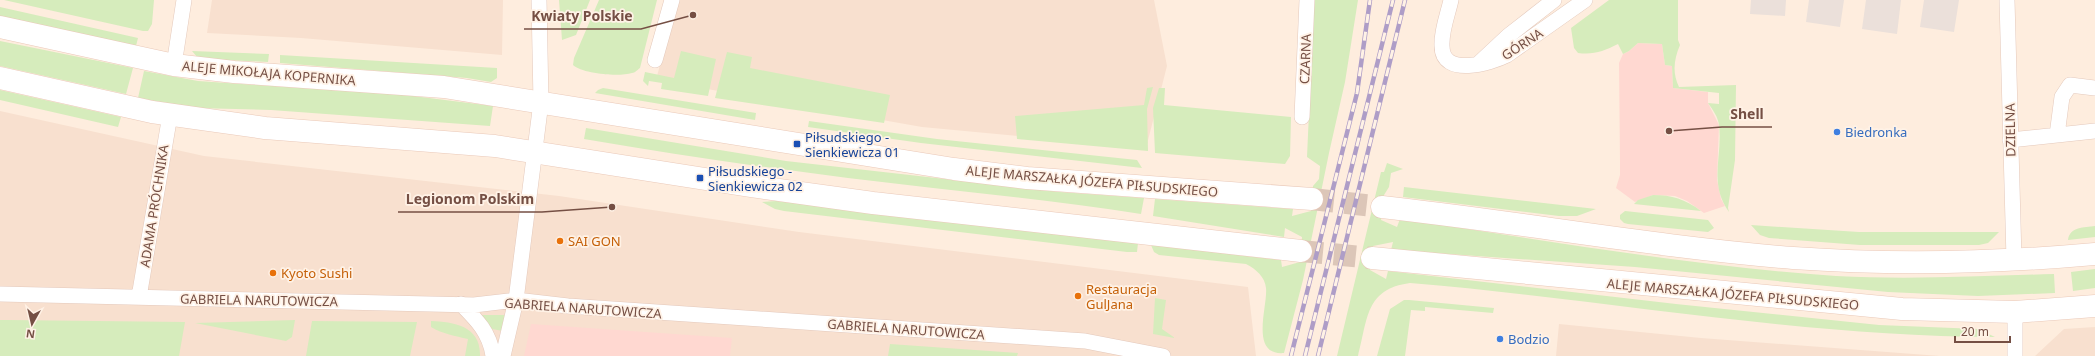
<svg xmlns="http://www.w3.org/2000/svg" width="2095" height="356" font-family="'Noto Sans',sans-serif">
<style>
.residential{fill:#f8e0cf}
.commercial{fill:#ffd8d1}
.industrial{fill:#ebe0da}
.green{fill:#d6ecbc}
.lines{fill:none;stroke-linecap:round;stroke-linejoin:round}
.secondary-tunnel{stroke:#dcc6b8;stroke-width:22;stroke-dasharray:22 11;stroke-linecap:butt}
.minor-casing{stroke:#e4c9bc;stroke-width:16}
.secondary-casing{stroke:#eac9b9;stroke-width:23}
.minor{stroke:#fff;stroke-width:15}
.secondary{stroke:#fff;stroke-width:22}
.rail-casing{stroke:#ae9dc7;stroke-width:4.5}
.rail{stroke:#fff2e6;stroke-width:3;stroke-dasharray:9;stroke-linecap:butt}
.shop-dot{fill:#3f7fe0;stroke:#fff2e6;stroke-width:1.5}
.transit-dot{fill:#1a4fb4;stroke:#fff2e6;stroke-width:1.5}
.food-dot{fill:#e8710a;stroke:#fff2e6;stroke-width:1.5}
.labels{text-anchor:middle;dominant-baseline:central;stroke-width:3.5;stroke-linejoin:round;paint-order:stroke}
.street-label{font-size:13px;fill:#754f44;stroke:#fff2e6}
.shop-label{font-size:13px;fill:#366cbe;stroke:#fff2e6;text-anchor:start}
.transit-label{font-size:13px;fill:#164399;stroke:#fff2e6;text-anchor:start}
.food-label{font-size:13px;fill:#c56008;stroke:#fff2e6;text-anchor:start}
.leader{fill:none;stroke:#754f44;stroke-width:1.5}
.callout-dot{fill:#754f44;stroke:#fff2e6;stroke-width:1.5}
.callout-label{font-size:14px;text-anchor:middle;font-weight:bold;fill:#754f44;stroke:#fff2e6;stroke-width:3.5;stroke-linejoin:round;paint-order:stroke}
</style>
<rect width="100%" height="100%" fill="#feedde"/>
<!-- residential -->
<path class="residential" d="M212,0H503L502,55L301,38L207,33Z
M677,0H1154L1167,66L1146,148L922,127L656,80Z
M0,111L204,156L559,196L799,232L1248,287L1256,356H0Z
M1559,324L1701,338L1940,356H1556Z
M2095,327V356H2035L2064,329Z"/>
<!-- commercial -->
<path class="commercial" d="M1638,43L1662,44L1665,65L1672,66L1673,88L1708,92V103L1719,125L1717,180L1721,199L1725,206L1704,213L1687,201L1675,196L1653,195L1635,202L1616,188L1620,175V162L1619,63L1623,54L1629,51Z
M531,324L732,338L730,356H524Z"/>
<!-- industrial -->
<path class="industrial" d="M1751,0H1786L1785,16L1750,14Z
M1809,0H1844L1840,27L1806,22Z
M1866,0H1901L1897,34L1862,29Z
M1924,0H1959L1954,32L1920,27Z"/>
<!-- green -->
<path class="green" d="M4,0H154L152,24L148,31H143Z
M559,0H590L576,35L562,40Z
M599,0H657L640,68C637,70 635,73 632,73C619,77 583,74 573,65L574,58Z
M1314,0H1358L1345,82L1329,153L1303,280L1284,353C1249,356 1268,306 1266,288C1265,277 1256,269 1246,264L1159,255L1154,252L1151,245L1281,260L1282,267L1300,262L1302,237L1285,228L1284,237L1153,216L1155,199L1293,209L1292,216L1311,211L1313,186L1319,179L1320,166L1307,157Z
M1609,0H1678V40L1680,45C1674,59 1672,73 1679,87L1736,85L1735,160L1728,208L1729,212C1708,183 1723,156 1719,125C1718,117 1713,110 1708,103L1719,104V93L1673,88L1672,66L1665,65L1662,44L1638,43L1629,51L1623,54L1618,44C1604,51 1594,55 1578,53L1574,48L1571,28Z
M0,7L138,38L136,46L0,16Z
M0,41L133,68L126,94L0,66Z
M192,51L269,54L268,62L204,59L198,58Z
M681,51L716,59L708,96L661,89L662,83L649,81L648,86L643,81L645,72L674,78Z
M727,52L752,57L750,68L890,95L884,123L715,98Z
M280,55L497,68V78L491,82L467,78L280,63Z
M144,71L198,81L405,95L493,106L490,126L271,110L195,108L138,98Z
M1153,87L1147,109L1148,151L1017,139L1015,116L1144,105L1147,88Z
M603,88L756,113L755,120L595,93L598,90Z
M1159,88H1165L1164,105L1291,117L1290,156L1285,164L1155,153L1153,108Z
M0,90L121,117L118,127L0,100Z
M809,121L937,139L1137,160L1142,168L921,143L808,127Z
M586,128L786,161L1060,192L1144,198L1141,214C1044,199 946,190 848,178C760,167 672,154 584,139Z
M1387,163L1403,169L1391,173L1389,187L1384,195L1381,220L1397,227L1400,219C1545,240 1690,266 1836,276C1909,280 1981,276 2054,274L2055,293L1978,296L1888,292L1635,267L1391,250L1393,242L1373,246L1370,270L1386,279L1388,271L1676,304L1879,325L1978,329L1995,337C1801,337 1604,299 1410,283C1365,289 1368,319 1358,356H1337L1381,172H1384Z
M1404,187L1596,209L1577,216H1559L1403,197Z
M1653,195C1672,195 1685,199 1701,211L1634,204L1638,200Z
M776,201L1138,243L1137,252H1127L784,211L775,209L762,202Z
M1625,211L1708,220L1714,228L1708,232L1628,224L1624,223L1620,219V215Z
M1751,225L1859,232H1999L1988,243L1979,245H1860L1769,238L1760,235Z
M2095,226V237L2068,240C2070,226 2084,228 2095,226Z
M2095,269V288L2073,291L2071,272Z
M1155,298L1166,300L1162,329L1175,338L1153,334Z
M1404,300H1409L1494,308L1493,313L1425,307V311L1411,310L1405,356H1377L1390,309Z
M481,315H506L503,331L492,329Z
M0,320H8L185,322L179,356H0Z
M295,320L292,337L286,341L195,323Z
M312,321L417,322L410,356H306Z
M431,321C454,322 481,326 480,356H465L468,339C455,336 443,334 431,327Z
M890,344L1018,353L1017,356H888Z"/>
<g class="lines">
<!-- secondary-tunnel -->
<path class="secondary-tunnel" d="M1312,199L1382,207
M1301,251L1372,258"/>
<!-- minor casing -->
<g class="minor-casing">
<path id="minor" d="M1451,0C1448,14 1441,31 1442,46C1442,78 1491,63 1507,55L1585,0
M2007,0L2014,259
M655,60L672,0
M1478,64L1508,36L1554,0
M174,65L184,0
M1302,117L1307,0
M2057,135L2062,97L2070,85L2095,88
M2010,140L2095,131
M0,294L474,305L516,300L568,306L1085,341L1163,356
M139,297L170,115
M461,304C477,320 490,333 493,356
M2015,312V356
M503,356L516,300L541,102L539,0"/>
</g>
<!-- secondary casing -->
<g class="secondary-casing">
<path id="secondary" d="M0,27L174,65L234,72L444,87L954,169L1027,178L1312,199
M0,78L152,112L265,128L495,146L750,186L873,203L1301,251
M1382,207C1519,222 1655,247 1793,258C1893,265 1995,263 2095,254
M1372,258L1902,309L2015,312L2095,306"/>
</g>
<!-- minor -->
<use href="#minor" class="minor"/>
<!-- secondary -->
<use href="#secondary" class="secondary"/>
<!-- rail casing -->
<g class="rail-casing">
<path id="rail" d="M1291,356L1357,93L1370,0
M1305,356L1393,0
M1318,356L1405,0"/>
</g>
<!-- rail -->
<use href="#rail" class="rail"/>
</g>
<!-- markers -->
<g class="shop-dot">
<circle cx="1837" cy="132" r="4"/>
<circle cx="1500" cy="339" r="4"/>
</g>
<g class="transit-dot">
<rect x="793" y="140" width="8" height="8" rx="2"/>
<rect x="696" y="174" width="8" height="8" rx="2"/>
</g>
<g class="food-dot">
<circle cx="560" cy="241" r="4"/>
<circle cx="273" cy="273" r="4"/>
<circle cx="1078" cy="296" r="4"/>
</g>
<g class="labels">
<!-- street labels -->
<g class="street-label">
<text transform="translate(1522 44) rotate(-33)">GÓRNA</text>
<text transform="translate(1305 59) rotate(-88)">CZARNA</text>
<text transform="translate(269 73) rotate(5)">ALEJE MIKOŁAJA KOPERNIKA</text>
<text transform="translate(2010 130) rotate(-91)">DZIELNA</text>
<text transform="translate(1092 181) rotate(5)">ALEJE MARSZAŁKA JÓZEFA PIŁSUDSKIEGO</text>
<text transform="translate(154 206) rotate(-81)">ADAMA PRÓCHNIKA</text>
<text transform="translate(1733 294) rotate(5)">ALEJE MARSZAŁKA JÓZEFA PIŁSUDSKIEGO</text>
<text transform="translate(259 300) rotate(1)">GABRIELA NARUTOWICZA</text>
<text transform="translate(583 308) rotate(4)">GABRIELA NARUTOWICZA</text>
<text transform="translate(906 329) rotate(4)">GABRIELA NARUTOWICZA</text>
</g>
<!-- shop labels -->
<g class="shop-label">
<text x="1845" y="132">Biedronka</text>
<text x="1508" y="339">Bodzio</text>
</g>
<!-- transit labels -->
<g class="transit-label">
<text x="805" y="137">Piłsudskiego -<tspan x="805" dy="15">Sienkiewicza 01</tspan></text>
<text x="708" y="171">Piłsudskiego -<tspan x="708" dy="15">Sienkiewicza 02</tspan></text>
</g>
<!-- food labels -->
<g class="food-label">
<text x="568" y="241">SAI GON</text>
<text x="281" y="273">Kyoto Sushi</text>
<text x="1086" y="289">Restauracja<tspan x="1086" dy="15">GulJana</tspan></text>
</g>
</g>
<!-- callouts -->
<path class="leader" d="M693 15L641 29H524M1669 131L1722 127H1772M612 207L542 212H398"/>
<g class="callout-dot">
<circle cx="693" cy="15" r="4"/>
<circle cx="1669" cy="131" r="4"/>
<circle cx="612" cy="207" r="4"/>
</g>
<g class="callout-label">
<text x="582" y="21">Kwiaty Polskie</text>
<text x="1747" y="119">Shell</text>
<text x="470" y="204">Legionom Polskim</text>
</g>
<!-- north arrow -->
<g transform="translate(32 324) rotate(188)" stroke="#fff2e6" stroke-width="3" paint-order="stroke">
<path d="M0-3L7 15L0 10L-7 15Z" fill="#754f44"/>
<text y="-6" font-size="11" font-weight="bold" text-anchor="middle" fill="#754f44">N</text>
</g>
<!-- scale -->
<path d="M1955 336v6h55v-6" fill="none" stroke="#754f44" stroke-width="2"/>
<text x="1961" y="336" font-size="12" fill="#754f44" stroke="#fff2e6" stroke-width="3" paint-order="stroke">20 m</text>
</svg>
